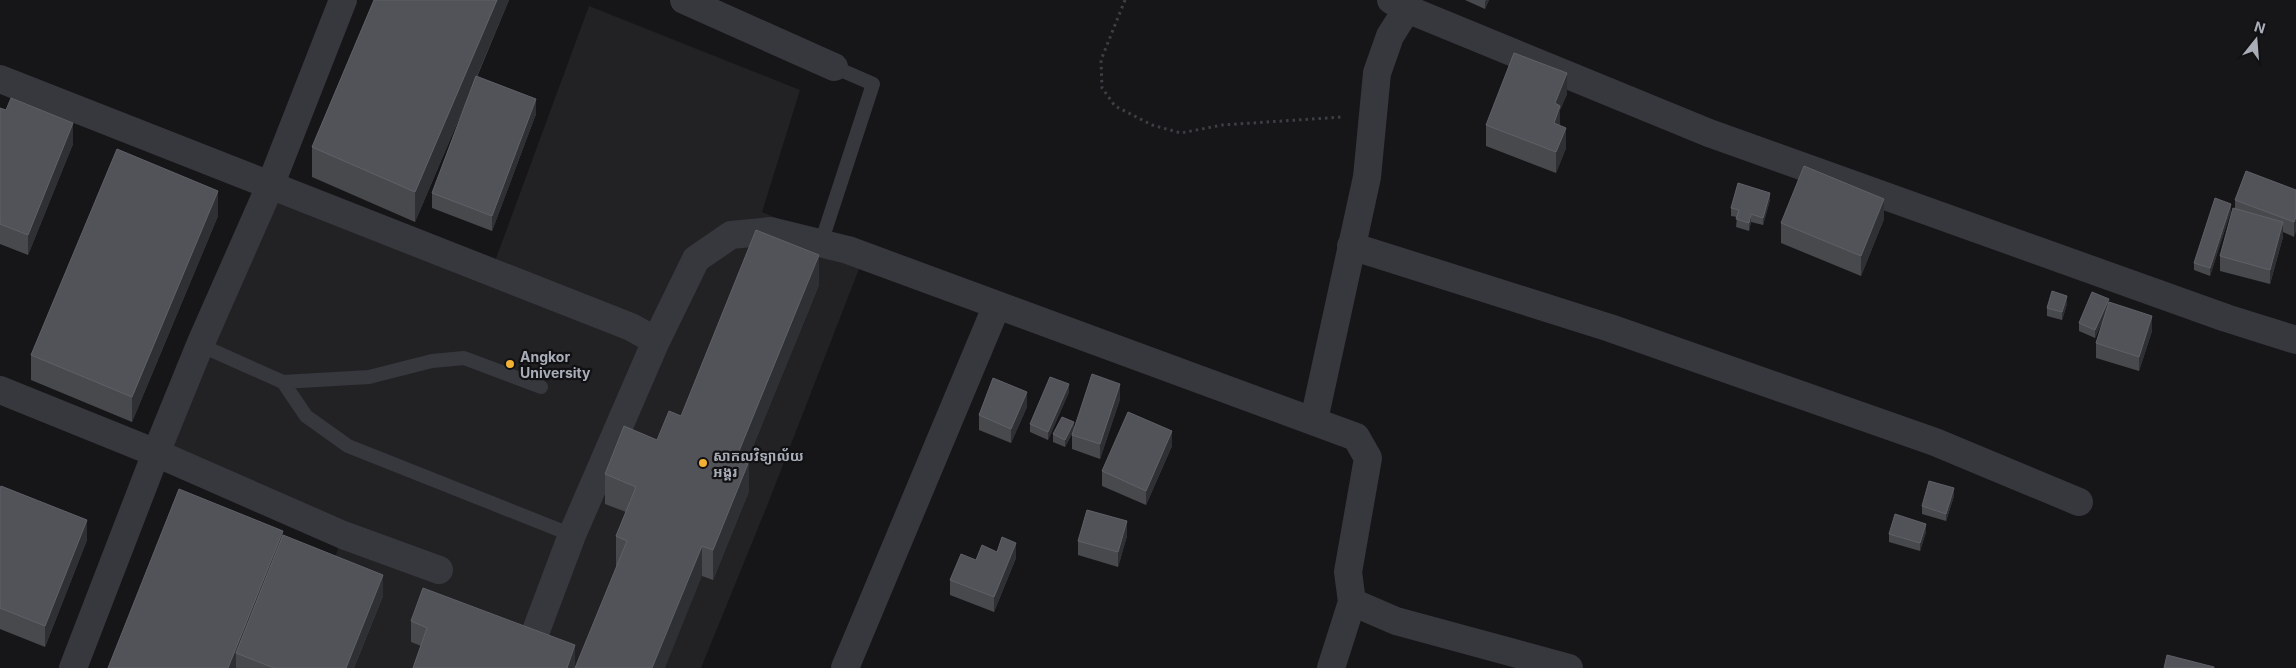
<svg xmlns="http://www.w3.org/2000/svg" width="2296" height="668" font-family="Inter,'Noto Sans Khmer',sans-serif">
<style>
.built{fill:#222225}
.lines{fill:none;stroke-linecap:round;stroke-linejoin:round}
.path{stroke:#3d3f44;stroke-width:3;stroke-dasharray:2.5 4;stroke-linecap:butt}
.service{stroke:#37383d;stroke-width:14}
.minor{stroke:#37383d;stroke-width:28}
.tertiary{stroke:#37383d;stroke-width:28}
.wall{fill:#47494d}
.shaded-wall{fill:#2f3033}
.building{fill:#525359;stroke:#5f6168}
.poi-dot{fill:#f2b134;stroke:#111113;stroke-width:2}
.labels{text-anchor:middle;dominant-baseline:central;stroke-width:4.5;stroke-linejoin:round;paint-order:stroke}
.poi-label{font-size:14px;font-weight:bold;fill:#a8adb8;stroke:#111113;text-anchor:start}
</style>
<rect width="100%" height="100%" fill="#161618"/>
<!-- built -->
<path class="built" d="M589,6L800,90L762,212L864,256L767,506L701,668H238L329,574L343,535L162,455L270,186L491,272Z"/>
<g class="lines">
<!-- path -->
<path class="path" d="M1125,0L1101,60L1102,88L1115,106L1152,125L1181,133L1222,125L1342,117"/>
<!-- service -->
<path class="service" d="M821,243L873,84L834,67
M200,345L283,382L369,377L432,361L464,358L541,387
M283,382L306,416L348,446L572,535"/>
<!-- minor -->
<path class="minor" d="M684,0L834,67
M1391,0L1407,9L1709,133L2226,318L2296,340
M0,79L631,327L656,341
M1351,246L1610,328L1935,442L2079,502
M0,390L156,453L343,535L439,570
M1314,420L1367,177L1377,73L1390,36L1407,9
M1352,602L1396,621L1569,668
M531,644L572,535L656,341L696,259L731,235L771,231L848,250L1356,437L1368,458L1348,572L1352,602L1331,668
M845,668L997,305"/>
<!-- tertiary -->
<path class="tertiary" d="M73,668L156,453L200,345L270,186L343,0"/>
</g>
<!-- wall -->
<path class="wall" d="M374,0H509L477,77L536,114L492,231L432,208V193L470,93L415,222L312,177V147Z
M1465,0H1489L1485,9Z
M1567,94L1560,110V125L1566,148L1556,173L1486,146V125Z
M0,108L73,144L28,255L0,244Z
M2296,190L2294,237L2283,232V237L2270,284L2220,271V256L2235,209V200Z
M1770,200L1763,225L1751,222L1749,231L1736,227L1737,217L1731,216V208Z
M2231,211L2210,276L2194,270V263Z
M218,216L132,422L31,380V355Z
M1884,219L1861,276L1781,243V223Z
M819,285L747,461L749,491L713,580L702,576L616,566V536L626,512L605,504V474L657,440L681,416Z
M2067,304L2062,320L2047,316V308Z
M2109,304L2152,331L2139,371L2096,358V343L2106,313L2095,338L2079,331V323Z
M1069,392L1048,440L1030,432V424Z
M1120,399L1100,459L1072,449V434L1065,447L1053,442V434L1074,429Z
M1027,407L1011,443L979,430V415Z
M1172,446L1146,505L1102,486V471Z
M0,488L87,540L45,647L0,629Z
M1954,496L1946,521L1922,514V506Z
M1926,532L1920,551L1889,542V534Z
M283,535L383,596L354,668H108Z
M1127,536L1118,567L1078,555V541Z
M997,552L1016,558L994,612L950,595V580L976,560Z
M411,621L575,666L574,668H413L421,646L411,642Z"/>
<!-- shaded-wall -->
<path class="shaded-wall" d="M497,0H509L415,222V192Z
M1486,0H1489L1485,9V2Z
M1567,73V94L1560,110V126L1554,123L1555,103Z
M536,99V114L492,231V216Z
M73,123V144L28,255V235Z
M1566,128V148L1556,173V152Z
M218,191V216L132,422V397Z
M1770,193V200L1763,225V218Z
M1884,199V219L1861,276V256Z
M2231,204V211L2210,276V268Z
M1751,214V222L1749,231V223Z
M2296,217V232L2294,237V222Z
M2283,222V237L2270,284V270Z
M819,255V285L737,486V456Z
M2067,296V304L2062,320V312Z
M2109,299V306L2095,338V330Z
M2152,316V331L2139,371V357Z
M1069,384V392L1048,440V432Z
M1120,384V399L1100,459V444Z
M1027,392V407L1011,443V429Z
M1074,422V430L1065,447V440Z
M1172,431V446L1146,505V491Z
M749,461V491L713,580V550Z
M1954,488V496L1946,521V514Z
M87,520V540L45,647V626Z
M1127,521V536L1118,567V552Z
M1926,524V532L1920,551V543Z
M283,531V556L236,653V668H228Z
M1016,543V558L994,612V597Z
M702,546V576L665,668H652Z
M383,575V596L354,668H346Z
M575,645V666L574,668H567Z"/>
<!-- building -->
<path class="building" d="M374,0H497L415,192L312,147Z
M1514,53L1567,73L1555,103L1560,106L1554,123L1566,128L1556,152L1486,125Z
M476,76L536,99L492,216L432,193Z
M11,98L73,123L28,235L0,224V108L6,110Z
M117,149L218,191L132,397L31,355Z
M1804,166L1884,199L1861,256L1781,223Z
M2246,171L2296,190V217L2294,222L2235,200Z
M1738,183L1770,193L1763,218L1751,214L1749,223L1736,219L1739,210L1731,208Z
M2215,198L2231,204L2210,268L2194,263Z
M2233,208L2283,222L2270,270L2220,256Z
M756,230L819,255L737,456L749,461L713,550L702,546L652,668H575L627,541L616,536L636,487L605,474L624,426L657,440L669,411L681,416Z
M2052,291L2067,296L2062,312L2047,308Z
M2092,292L2109,299L2095,330L2079,323Z
M2109,302L2152,316L2139,357L2096,343Z
M1092,374L1120,384L1100,444L1072,435Z
M1050,377L1069,384L1048,432L1030,424Z
M993,378L1027,392L1011,429L979,415Z
M1128,412L1172,431L1146,491L1102,471Z
M1062,417L1074,422L1065,440L1053,434Z
M1929,481L1954,488L1946,514L1922,506Z
M1,486L87,520L45,626L0,608V488Z
M179,489L283,531L228,668H108Z
M1087,510L1127,521L1118,552L1078,541Z
M1895,514L1926,524L1920,543L1889,534Z
M283,535L383,575L346,668H274L236,653Z
M1002,537L1016,543L994,597L950,580L961,554L976,560L982,545L997,552Z
M423,588L575,645L567,668H413L427,628L411,621Z
M2167,655L2214,667V668H2164Z"/>
<!-- markers -->
<g class="poi-dot">
<circle cx="510" cy="364" r="5"/>
<circle cx="703" cy="463" r="5"/>
</g>
<g class="labels">
<!-- poi labels -->
<g class="poi-label">
<text x="520" y="356">Angkor<tspan x="520" dy="16">University</tspan></text>
<text x="713" y="455">សាកលវិទ្យាល័យ<tspan x="713" dy="16">អង្គរ</tspan></text>
</g>
</g>
<!-- north arrow -->
<g transform="translate(2256 40) rotate(17)" stroke="#111113" stroke-width="4" paint-order="stroke">
<path d="M0-4L9 19L0 12L-9 19Z" fill="#a8adb8"/>
<text y="-8" font-size="14" font-weight="bold" text-anchor="middle" fill="#a8adb8">N</text>
</g>
</svg>
